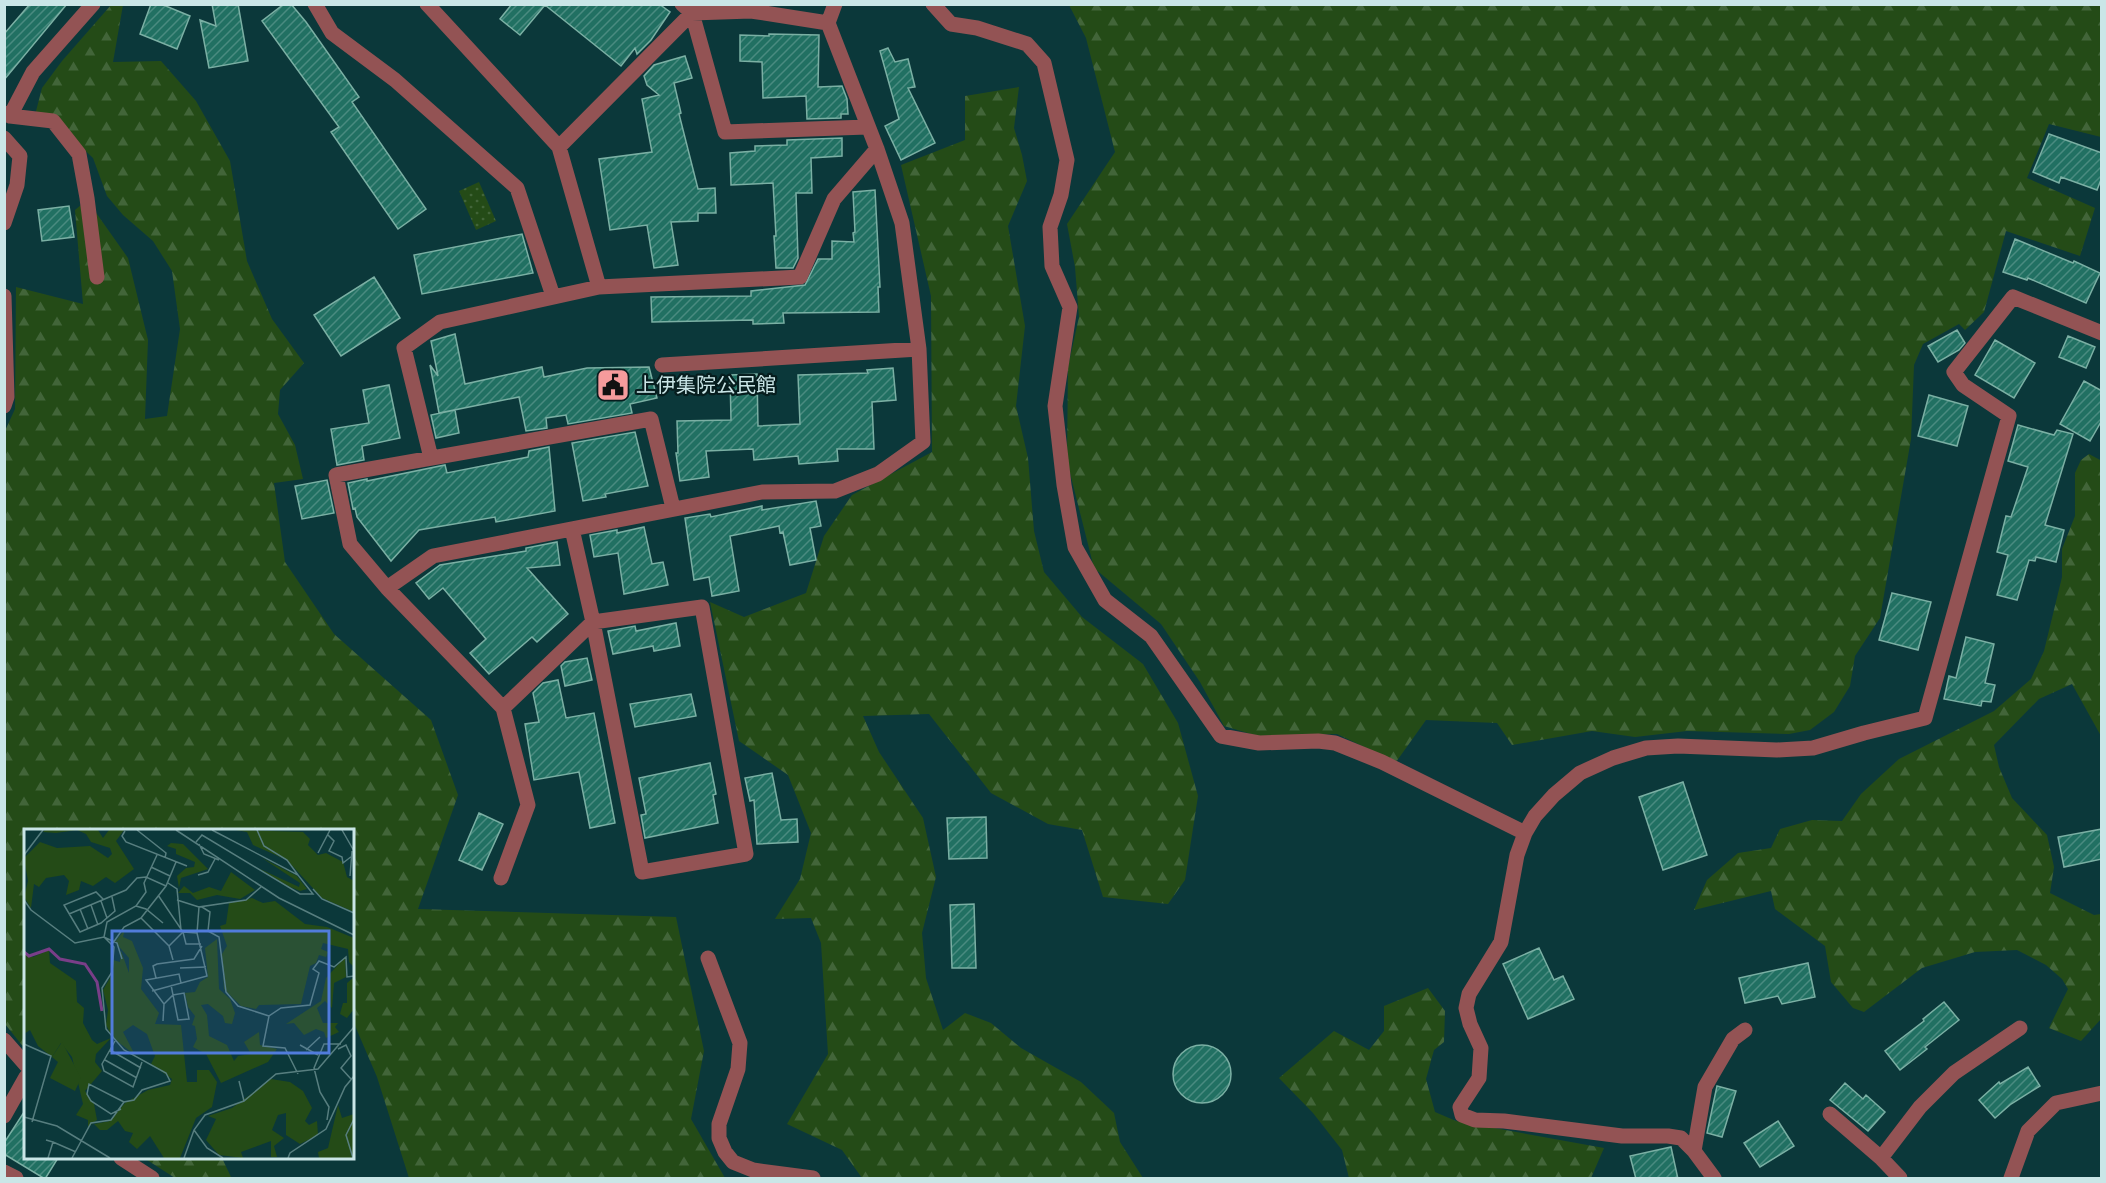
<svg xmlns="http://www.w3.org/2000/svg" width="2106" height="1183" font-family="'Space Grotesk','Noto Sans JP',sans-serif">
<style>
.grass{fill:url(#grass-dots)}
.forest{fill:url(#forest-firs)}
.building{fill:url(#building-hatch);stroke:#7bb0a4;stroke-width:1.5}
.lines{fill:none;stroke-linecap:round;stroke-linejoin:round}
.minor{stroke:#935354;stroke-width:15}
.labels{text-anchor:middle;dominant-baseline:central;stroke-width:4.5;stroke-linejoin:round;paint-order:stroke}
.poi-label{font-size:20px;fill:#cae6e7;stroke:#061d1e;text-anchor:start}
.inset-river{fill:none;stroke:#793e88;stroke-width:3}
.inset-road{fill:none;stroke:#577e7f;stroke-width:1.5}
.view{fill:#517cdc;fill-opacity:0.15;stroke:#517cdc;stroke-width:3}
.inset-edge{fill:none;stroke:#cae6e7;stroke-width:3}
</style>
<defs>
<pattern id="grass-dots" width="8" height="8" patternUnits="userSpaceOnUse" patternTransform="scale(1.5)"><rect width="8" height="8" fill="#244b17"/><path d="M2 2h.1M6 6h.1" fill="none" stroke="#426539" stroke-width="1.8" stroke-linecap="round"/></pattern>
<pattern id="forest-firs" width="22" height="20" patternUnits="userSpaceOnUse" patternTransform="scale(1.5)"><rect width="22" height="20" fill="#244b17"/><path d="M5 1l3.5 6h-7zM16 11l3.5 6h-7z" fill="#426539"/></pattern>
<pattern id="building-hatch" width="6" height="6" patternUnits="userSpaceOnUse" patternTransform="scale(1.5)"><rect width="6" height="6" fill="#217062"/><path d="M-1 1l2-2M0 6l6-6M5 7l2-2" fill="none" stroke="#4a8b80"/></pattern>
</defs>
<rect width="100%" height="100%" fill="#0b383a"/>
<!-- grass -->
<path class="grass" d="M479,182L496,221L476,230L459,191Z"/>
<!-- forest -->
<path class="forest" d="M111,5H123L113,62L161,61L196,101L230,161L247,261L272,319L304,363L280,390L278,414L295,445L303,479L274,483L285,562L334,634L431,720L458,795L418,909L676,917L704,1051L691,1119L725,1178H409L377,1077L353,1021L352,830H26L25,1049L5,1024L4,433L15,409L16,287L83,304L75,210L87,200L128,258L148,340L145,419L167,416L180,329L172,271L153,241L123,215L107,196L93,158L69,135L35,115L42,88L62,61Z
M1069,5H2101V137L2049,124L2027,178L2095,208L2080,256L2006,231L1984,312L1965,330L1959,324L1923,344L1914,365L1911,439L1880,618L1855,656L1850,686L1834,712L1810,730L1789,734L1687,731L1635,737L1592,731L1512,745L1497,723L1426,720L1396,762L1337,734L1258,736L1224,726L1200,682L1161,624L1094,568L1067,461L1068,367L1079,317L1075,267L1067,224L1115,152L1086,38Z
M1019,87L1014,128L1022,155L1027,181L1008,226L1025,326L1016,406L1028,458L1034,531L1044,572L1082,617L1143,664L1178,723L1198,796L1185,880L1168,904L1103,897L1082,830L1048,824L991,793L929,714L863,716L879,752L923,818L936,877L922,933L926,978L943,1030L965,1013L991,1023L1021,1048L1081,1082L1114,1113L1120,1142L1143,1178H862L842,1150L787,1124L828,1054L821,943L811,918L775,919L800,879L811,833L788,775L739,741L710,602L744,617L806,593L824,536L852,495L932,452L931,296L901,165L965,140V96Z
M2089,454L2102,461L2101,736L2072,684L2039,699L1994,745L1999,767L2012,798L2047,835L2054,867L2050,893L2094,915L2101,914V1019L2081,1041L2049,1028L2068,989L2062,979L2046,965L2017,950L1975,952L1922,968L1864,1012L1853,1008L1831,982L1825,946L1775,909L1771,891L1694,910L1707,880L1738,853L1771,848L1780,829L1812,820L1842,821L1861,794L1899,759L1994,711L2031,679L2044,651L2062,577V549L2075,516V473L2081,460Z
M1428,988L1445,1011L1444,1042L1434,1050L1426,1079L1435,1112L1456,1121L1604,1148L1591,1178H1349L1342,1150L1313,1113L1279,1078L1334,1031L1369,1050L1384,1031V1006Z
M144,1158H222L231,1177L230,1178H175Z"/>
<!-- building -->
<path class="building" d="M30,4H67L4,80V34Z
M151,4H161L190,16L177,49L140,34Z
M212,4H238L248,61L209,68L200,20L216,26Z
M284,4H291L306,22L359,97L352,102L426,209L398,229L331,132L339,127L262,21Z
M512,4H659L670,12L651,40L637,54L635,48L621,66L545,5L520,35L500,19Z
M769,34L819,35L818,87L842,86L847,99L848,114H841V118L807,119L806,96L763,98L762,62L740,61V35L769,36Z
M888,48L895,62L908,59L915,87L908,88L935,143L901,160L885,126L899,119L880,51Z
M685,56L692,78L674,83L681,113L679,114L698,189L715,188L716,213H698V221L671,222L678,265L654,268L647,225L610,230L599,159L652,152L642,99L659,95L647,85L644,76L654,65Z
M2049,134L2102,153V177L2097,190L2061,177L2059,183L2033,172Z
M842,138V156L811,158L812,193H796L798,258L793,268H776L774,236H776L773,183L731,185L730,153L755,151V146L787,145V140Z
M875,190L880,287H878L879,312L783,313L784,323L753,324V320L652,322L651,297L751,296V291L805,285L818,259H832V241L854,242L853,233L855,232L853,192Z
M69,206L74,237L42,241L38,210Z
M522,234L533,273L422,294L414,255Z
M2015,239L2073,263L2074,261L2100,273L2086,303L2028,278L2027,280L2003,272Z
M374,277L400,318L341,356L314,315Z
M1957,330L1965,343L1959,350L1938,362L1928,346Z
M455,334L465,384L542,367L544,377L587,368L649,367L657,398L630,404L632,413L568,424L566,415L546,418L547,428L526,431L519,397L439,413L430,365L438,376L431,341Z
M2068,336L2095,347L2086,368L2059,357Z
M1995,340L2035,363L2014,398L1975,375Z
M893,368L896,400L872,402L874,449H837L838,461L799,464L798,456L754,460L753,449L706,451L709,477L680,481L676,453H678L677,421L731,420L730,375L757,374L758,426L800,424L798,375L868,373L867,370Z
M2084,381L2102,391V420L2090,441L2060,424Z
M389,385L400,438L362,446L364,460L337,465L331,429L369,423L363,390Z
M1929,395L1968,406L1957,446L1918,436Z
M455,410L459,433L436,438L431,415Z
M2018,425L2054,435L2057,430L2073,434L2045,525L2064,530L2056,562L2036,557L2035,561L2029,560L2017,600L1997,595L2008,555L1997,552L2006,516L2011,517L2028,467L2008,461Z
M635,432L648,486L605,494L606,497L583,501L572,443Z
M549,447L555,511L496,522L495,517L419,530L391,561L357,517L355,508L353,509L348,483L367,479V481L445,465L447,473L528,457L529,451Z
M327,480L334,513L302,519L295,486Z
M816,501L821,526L810,528L816,560L790,565L783,532L780,533L779,526L730,536L739,591L712,596L709,577L694,580L685,518L710,514L711,517L762,506V510Z
M644,527L652,564L663,562L668,585L624,594L618,553L594,557L590,535L617,530V533Z
M557,542L560,565L527,568L568,614L537,642L532,637L489,674L470,653L486,639L443,588L429,599L416,583L440,565L526,551V548Z
M1892,593L1931,602L1918,650L1879,640Z
M676,623L680,646L654,651L653,646L613,654L608,631L635,626L636,631Z
M1966,637L1994,644L1985,683L1995,685L1991,702L1982,701L1981,706L1944,699L1949,676L1956,678Z
M587,658L592,680L565,686L561,666L565,662Z
M558,680L566,718L594,713L615,823L590,828L579,772L534,780L525,724L539,722L533,693L543,683Z
M691,694L696,716L635,727L630,704Z
M710,763L716,794L713,795L718,823L645,838L641,815L646,814L639,778Z
M772,773L781,820L797,819L798,842L757,844L754,800L750,801L745,778Z
M1683,782L1707,855L1663,870L1639,797Z
M479,813L503,824L482,870L459,860Z
M986,817L987,858L949,859L947,818Z
M2102,829V859L2064,867L2058,837Z
M974,904L976,968H952L950,905Z
M1539,948L1554,980L1563,976L1574,999L1528,1019L1503,964Z
M1808,963L1815,997L1782,1004L1778,996L1745,1003L1739,978Z
M1944,1002L1959,1020L1925,1047L1927,1049L1900,1070L1885,1051L1924,1021L1923,1019Z
M1173 1074a29 29 0 1 1 58 0a29 29 0 1 1-58 0Z
M2028,1067L2040,1086L2011,1104L1995,1118L1979,1100L1999,1082L2000,1084Z
M1845,1083L1863,1099L1866,1095L1885,1112L1868,1131L1830,1100Z
M1717,1086L1736,1091L1722,1137L1707,1133Z
M26,1109V1158H58L45,1179L4,1154V1143Z
M1778,1121L1794,1146L1760,1167L1744,1143Z
M1671,1147L1678,1179H1636L1630,1156Z"/>
<g class="lines">
<!-- minor -->
<path class="minor" d="M315,4L332,33L395,80L517,188L553,296
M427,4L559,147L599,287
M682,4L692,13L725,132L867,127
M933,4L951,24L977,28L1027,44L1044,63L1067,160L1061,195L1050,227L1052,266L1070,307L1055,406L1064,485L1075,547L1105,600L1151,636L1221,736L1259,743L1318,741L1335,743L1382,762L1525,833
M828,23L835,4
M4,113L10,116L53,121L79,154L87,198L97,277
M10,116L33,72L93,4
M4,138L20,156L17,185L4,223
M4,296L7,397L4,406
M662,365L919,349
M431,458L404,348L440,322L599,287L800,277L834,199L877,149
M387,588L433,556L762,492L835,491L878,474L923,442L919,349L902,223L877,149L828,23L751,11L692,13L559,147
M503,708L593,622L702,607L746,854L642,872L593,622L572,529
M501,878L528,805L503,708L387,588L350,544L336,475L651,419L673,508
M708,958L740,1043L738,1069L719,1124V1138L725,1152L733,1162L753,1170L813,1178
M4,1040L26,1065
M1830,1114L1881,1158L1900,1178
M4,1116L26,1077
M1694,1151L1705,1087L1733,1039L1745,1030
M121,1158L152,1178
M1881,1158L1920,1107L1954,1073L2020,1028
M4,1172L16,1178
M1714,1178L1694,1151L1681,1138L1668,1136H1622L1504,1121L1475,1120L1462,1115L1460,1107L1479,1078L1481,1048L1470,1024L1466,1008L1469,994L1501,942L1517,855L1525,833L1535,816L1554,795L1580,773L1613,758L1646,748L1678,746L1777,750L1813,748L1864,733L1925,718L2009,416L1963,385L1954,372L2013,297L2102,333
M2011,1178L2028,1131L2056,1103L2102,1093"/>
</g>
<!-- icons -->
<defs>
<g id="civic-square" transform="scale(1.725)"><rect x="-9" y="-9" width="18" height="18" rx="4" fill="#f59b9c" stroke="#061d1e"/><path d="M-.6-6.5H3V-4.5H.6V-3L4-1V1h2V6H-6V1h2V-1L-.6-3ZM-1.2 2.5V6h2.4V2.5Z" fill="#111"/></g>
</defs>
<g fill-rule="evenodd">
<use href="#civic-square" x="613" y="385"/>
</g>
<g class="labels">
<!-- poi labels -->
<g class="poi-label">
<text x="636" y="385">上伊集院公民館</text>
</g>
</g>
<!-- overview -->
<g transform="translate(24 829)">
<rect width="330" height="330" fill="#0b383a"/>
<path d="M21,1H74L79,9L85,1H100L92,12L110,40L91,54L82,48L69,57L57,52L55,61L42,66L45,52L40,46L22,49L15,58L10,55L7,79L0,68L4,52L0,29L16,13L33,19L66,17L84,29L88,25L86,19L67,13L62,5L53,1L32,4L19,3ZM212,1L279,3L286,10L284,16L294,26L302,24L319,33L323,48L330,52V83L298,69L263,31L229,16L223,3ZM147,14L159,15L184,40L157,49L155,59L153,47L162,39L170,38L171,33L152,25V20L143,17ZM238,29L273,47L283,60L276,62L264,57L234,39L275,58L276,54ZM207,43L231,61L216,70L193,66L173,71L166,64H154L160,57L169,64L185,58L197,62ZM228,69L239,74L251,72L281,95L303,98L330,109V138L325,133L324,120L299,114L297,120L304,123L302,128L295,126L292,134L286,137L277,175L235,176L232,180L217,177L200,160L198,125L203,117L196,97L202,95L205,74ZM101,100L99,108L108,112L119,139L117,160L135,184L131,195L157,196L163,253H173V241H185L193,253L188,278L172,289L156,329H140L126,307L113,320L105,313L109,304L101,302L94,292L83,301H76L70,295L86,292L101,274L124,261L146,256L148,250L127,235L131,227L123,205L109,196L99,203L111,226L89,209L82,196L84,181L79,161L89,144V131L96,133L97,122L105,144V129L91,113ZM193,110L195,160L206,170L211,184L208,195L201,194L199,187L184,175L177,176L183,186L185,207L203,216L210,232L214,227L227,225L220,213L235,203L236,216L253,220L244,233L197,254L182,225L169,218L173,210L171,197L168,196L171,187L164,178L161,164L171,163L176,153L184,148L181,119ZM25,121L26,134L52,152L53,173L60,179L59,194L68,211L73,215L87,209L72,225L71,233L78,242L61,262L70,275L73,291L64,298V291L52,286L59,275L48,228L37,214L28,228L14,217L6,201L0,205V125L9,128ZM321,128L322,148L310,154L308,179L301,172L293,179L299,194H314L311,198L315,203L302,209L300,203L292,200L280,206L270,194L262,195L297,172L302,149ZM330,148V180L323,189L316,185L319,174H323V154ZM247,250L266,253L279,262L288,279L281,292L285,296L293,292L294,306L276,315L262,306V284L254,286L248,301L260,309L250,317L253,328H247V312L217,323L219,329L195,326L182,311L192,290L184,287L208,279ZM314,276L318,289L330,285V329H295L294,323L304,319Z" fill="#244b17"/>
<path d="M38,213L57,249L51,262L26,249L34,233L28,228Z" fill="#244b17"/>
<path class="inset-river" d="M0,123L5,127L25,120L36,130L61,135L73,153L78,182"/>
<path class="inset-road" d="M113,1L142,24L141,29M152,1L255,69L330,106M233,1L240,17L263,31L274,46M318,1L330,22M101,2L98,7L102,13L163,37M304,6L310,12L305,22L318,28L319,34L328,27M172,13L178,6L276,65H289L274,46L188,1M175,15L180,25L195,31M294,24L306,1M0,26L19,1M127,38L146,47M174,46L184,43L191,30M326,47L328,22M144,54L153,60L157,101M289,60L298,70L330,84M134,66L159,103L162,115H177M0,71L7,81L51,114L80,108L93,114L98,130M80,71L72,63L40,76L56,103L77,94L91,82L88,68M153,71L175,78M77,72L83,89M67,76L74,96M112,77L122,80L139,94M178,78L186,83L184,102L195,108L202,163L214,177L245,187M56,80L64,100M45,85L102,61L113,49L122,48L142,57M173,104L175,78L222,71L237,58M80,108L83,93L112,77L122,63L120,54L133,26M89,114L100,98L117,89M149,131L145,117L117,89L142,57L152,33M156,139L182,138M132,149L129,137L133,135L170,130L178,117M128,162L183,147L173,104L159,103L145,117M140,175L149,166L160,164L165,190L154,191L147,156M139,192L140,175L122,151L155,145L157,154M91,212L78,235L80,242L109,258L118,233M0,215L27,227L8,293M276,216L294,226M314,220L322,216L327,227L317,239L327,250M86,221L117,239M282,221L296,208M81,231L113,249M274,245L261,219L239,217L245,187L257,179L286,176L295,144L289,140L295,132L310,138L322,128L323,148L330,147M215,252L220,272M97,280L87,285L67,272L63,265L65,255L100,273M0,288L33,297L86,329M303,291L305,278L296,263L290,239L300,215H317M170,301L183,319L199,329M22,311L29,313L24,329M29,313L52,323M48,329L67,294L87,291L100,273L110,271L118,261L146,252L142,244L100,221L82,200L78,159L88,143L90,118L80,108M160,329L170,301L181,286L220,272L252,245L294,240L330,198M264,329L266,324L302,300L321,258L330,247M329,329L322,306L330,290"/>
<path class="view" d="M88,102H305V224H88Z"/>
<rect width="330" height="330" class="inset-edge"/>
</g>
<!-- border -->
<rect width="2106" height="1183" fill="none" stroke="#cae6e7" stroke-width="12"/>
</svg>
